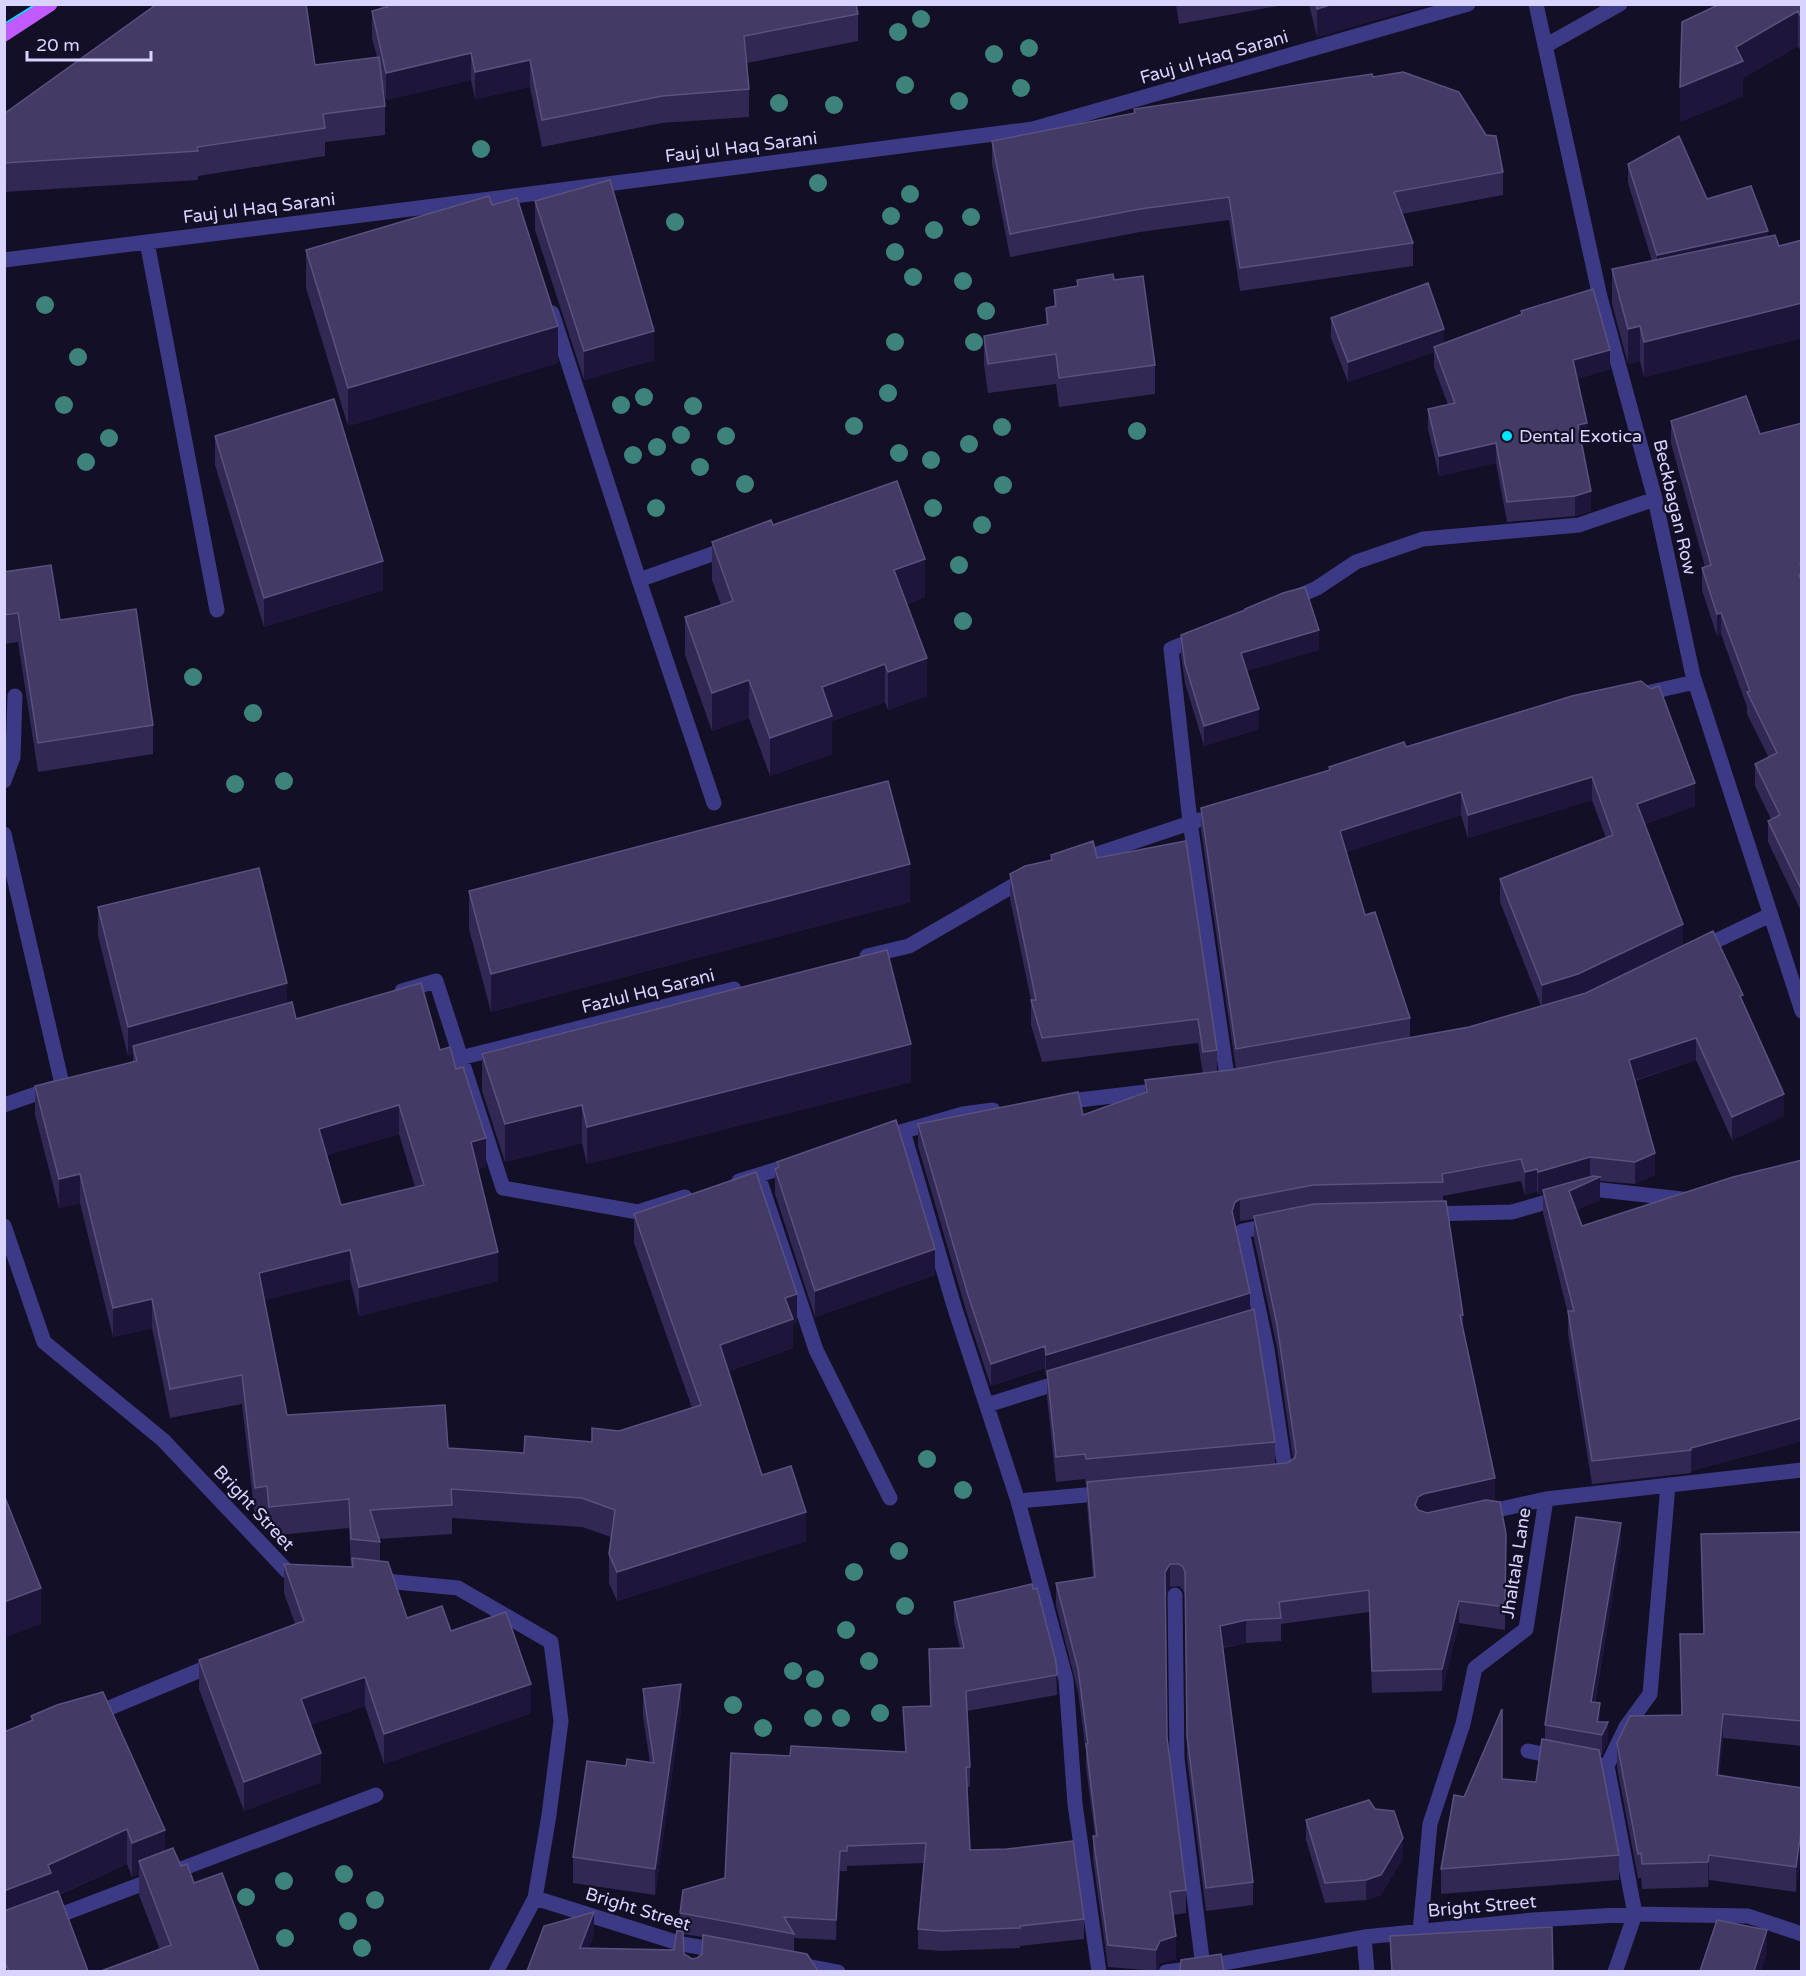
<svg xmlns="http://www.w3.org/2000/svg" width="1806" height="1976" font-family="'Varela Round',sans-serif">
<style>
.lines{fill:none;stroke-linecap:round;stroke-linejoin:round}
.minor{stroke:#3d3a85;stroke-width:15}
.major{stroke:#c25bff;stroke-width:15}
.tram{stroke:#00e5ff;stroke-width:1.5}
.tree{fill:#3d827b}
.wall{fill:#312854;fill-rule:evenodd}
.shaded-wall{fill:#1d163a}
.building{fill:#433a66;stroke:#5a527e;stroke-width:1.5;fill-rule:evenodd}
.poi-dot{fill:#00e5ff;stroke:#130f26;stroke-width:2}
.labels{text-anchor:middle;dominant-baseline:central;stroke-width:4.5;stroke-linejoin:round;paint-order:stroke}
.street-label{font-size:18px;fill:#d9d4ff;stroke:#130f26}
.poi-label{font-size:18px;fill:#d9d4ff;stroke:#130f26;text-anchor:start}
</style>
<rect width="100%" height="100%" fill="#130f26"/>
<g class="lines">
<!-- minor -->
<path class="minor" d="M1536,4L1600,297L1655,499L1693,676L1802,1011
M1545,46L1620,4
M147,242L217,610
M4,260L514,196L1033,129L1468,4
M552,313L639,580L714,803
M639,580L729,548
M1290,600L1317,588L1356,562L1423,539L1579,525L1655,499
M1198,638L1171,649L1190,822L1228,1083L1235,1082
M1642,694L1695,682
M4,781L13,757L15,696
M4,834L62,1084
M1079,860L1199,820
M1699,949L1770,915
M867,956L909,946L1028,877
M402,991L436,981L503,1188L638,1212L685,1197
M460,1058L734,989
M1062,1102L1163,1090
M4,1105L53,1088
M903,1131L954,1306L1018,1501
M880,1138L963,1114L993,1110
M758,1175L816,1350L890,1498
M739,1181L794,1164
M1428,1214L1512,1212L1592,1189L1691,1200
M1273,1225L1242,1231L1267,1349L1286,1476L1279,1477
M4,1226L44,1342L163,1440L287,1571L303,1573
M987,1405L1067,1380
M1483,1513L1546,1499L1802,1470
M375,1580L458,1588L551,1642L561,1721L549,1815L535,1898L496,1972
M1175,1595L1177,1759L1203,1967
M90,1716L215,1664
M1528,1751L1558,1757
M1599,1765L1607,1766L1635,1914L1615,1972
M1607,1766L1626,1727L1650,1694L1668,1485
M535,1898L682,1944L723,1951
M47,1920L376,1795
M1420,1931L1430,1824L1463,1724L1475,1668L1526,1629L1546,1499
M1364,1937L1367,1972
M796,1964L838,1972
M1099,1972L1075,1804L1066,1680L1018,1501L1108,1493
M1166,1972L1203,1967L1364,1937L1533,1920L1635,1914L1748,1916L1802,1934"/>
<!-- major -->
<path class="major" d="M4,34L50,4"/>
<!-- tram -->
<path class="tram" d="M4,5L6,4
M4,24L36,4"/>
</g>
<!-- trees -->
<g class="tree">
<circle cx="921" cy="19" r="9"/>
<circle cx="898" cy="32" r="9"/>
<circle cx="1029" cy="48" r="9"/>
<circle cx="994" cy="54" r="9"/>
<circle cx="905" cy="85" r="9"/>
<circle cx="1021" cy="88" r="9"/>
<circle cx="959" cy="101" r="9"/>
<circle cx="779" cy="103" r="9"/>
<circle cx="834" cy="105" r="9"/>
<circle cx="481" cy="149" r="9"/>
<circle cx="818" cy="183" r="9"/>
<circle cx="910" cy="194" r="9"/>
<circle cx="891" cy="216" r="9"/>
<circle cx="971" cy="217" r="9"/>
<circle cx="675" cy="222" r="9"/>
<circle cx="934" cy="230" r="9"/>
<circle cx="895" cy="252" r="9"/>
<circle cx="913" cy="277" r="9"/>
<circle cx="963" cy="281" r="9"/>
<circle cx="45" cy="305" r="9"/>
<circle cx="986" cy="311" r="9"/>
<circle cx="895" cy="342" r="9"/>
<circle cx="974" cy="342" r="9"/>
<circle cx="78" cy="357" r="9"/>
<circle cx="888" cy="393" r="9"/>
<circle cx="644" cy="397" r="9"/>
<circle cx="64" cy="405" r="9"/>
<circle cx="621" cy="405" r="9"/>
<circle cx="693" cy="406" r="9"/>
<circle cx="854" cy="426" r="9"/>
<circle cx="1002" cy="427" r="9"/>
<circle cx="1137" cy="431" r="9"/>
<circle cx="681" cy="435" r="9"/>
<circle cx="726" cy="436" r="9"/>
<circle cx="109" cy="438" r="9"/>
<circle cx="969" cy="444" r="9"/>
<circle cx="657" cy="447" r="9"/>
<circle cx="899" cy="453" r="9"/>
<circle cx="633" cy="455" r="9"/>
<circle cx="931" cy="460" r="9"/>
<circle cx="86" cy="462" r="9"/>
<circle cx="700" cy="467" r="9"/>
<circle cx="745" cy="484" r="9"/>
<circle cx="1003" cy="485" r="9"/>
<circle cx="656" cy="508" r="9"/>
<circle cx="933" cy="508" r="9"/>
<circle cx="982" cy="525" r="9"/>
<circle cx="959" cy="565" r="9"/>
<circle cx="963" cy="621" r="9"/>
<circle cx="193" cy="677" r="9"/>
<circle cx="253" cy="713" r="9"/>
<circle cx="284" cy="781" r="9"/>
<circle cx="235" cy="784" r="9"/>
<circle cx="927" cy="1459" r="9"/>
<circle cx="963" cy="1490" r="9"/>
<circle cx="899" cy="1551" r="9"/>
<circle cx="854" cy="1572" r="9"/>
<circle cx="905" cy="1606" r="9"/>
<circle cx="846" cy="1630" r="9"/>
<circle cx="869" cy="1661" r="9"/>
<circle cx="793" cy="1671" r="9"/>
<circle cx="815" cy="1679" r="9"/>
<circle cx="733" cy="1705" r="9"/>
<circle cx="880" cy="1713" r="9"/>
<circle cx="813" cy="1718" r="9"/>
<circle cx="841" cy="1718" r="9"/>
<circle cx="763" cy="1728" r="9"/>
<circle cx="344" cy="1874" r="9"/>
<circle cx="284" cy="1881" r="9"/>
<circle cx="246" cy="1897" r="9"/>
<circle cx="375" cy="1900" r="9"/>
<circle cx="348" cy="1921" r="9"/>
<circle cx="285" cy="1938" r="9"/>
<circle cx="362" cy="1948" r="9"/>
</g>
<!-- wall -->
<path class="wall" d="M380,4H856L858,14V41L747,63L749,89V117L662,123L542,147L530,87L475,99L471,80L386,100L382,82L385,106V135L325,142V156L198,176V180L4,192V114L315,65L377,57L372,38V11L381,9Z
M1176,4H1289L1179,24Z
M1309,4H1431L1317,37Z
M1802,4V55L1798,46L1743,78V96L1680,122Z
M1373,77L1503,172V195L1402,214L1413,243V266L1240,291L1229,220L1140,232L1010,257L992,164V141L1134,113V109Z
M1628,164L1707,199L1768,236L1779,246L1802,240V338L1644,377L1640,361L1628,364L1612,304V269L1652,261L1628,183Z
M535,201L654,360L584,380L535,230Z
M492,205L558,363L348,426L306,288V250Z
M1077,280H1114L1155,365V394L1059,407L1056,384L988,393L984,365V336L1046,325V308L1054,306V290L1077,286Z
M1521,311L1610,369L1577,379L1587,442L1582,444L1591,511L1575,516L1507,522L1496,463L1439,476L1428,429V409L1448,405L1434,367V352L1348,382L1331,338V318L1444,343L1521,315Z
M1671,421L1760,434L1802,423V913L1768,842V821L1771,819L1755,786V764L1769,758L1747,714V707L1721,634L1717,636L1702,590V568L1705,567L1671,443Z
M215,436L383,590L264,627L215,465Z
M773,525L925,597L907,604L927,696L888,710L885,702L832,721V754L770,776L749,718L712,731L685,655V617L721,605L712,580V542Z
M4,572L60,620L153,725V754L38,772L18,642L4,644Z
M1181,635L1319,650L1246,671L1259,729L1204,746L1185,683L1181,655Z
M1572,696L1695,806L1645,824L1683,946L1743,1003L1784,1116L1732,1140L1696,1060L1635,1081L1655,1175L1635,1184L1600,1181V1200L1576,1210L1582,1226L1802,1160V1441L1691,1471V1473L1592,1484L1568,1334V1314L1543,1213V1193L1538,1194L1537,1191L1525,1195L1521,1181L1443,1196V1201L1463,1315V1330L1495,1500L1493,1501L1506,1534L1505,1630L1459,1623L1442,1691L1372,1693L1369,1612L1281,1624V1641L1246,1643L1223,1648L1253,1882V1905L1206,1911L1187,1758L1185,1595L1183,1590L1179,1586L1170,1587L1166,1595L1167,1737L1186,1890V1913L1173,1915L1176,1959L1160,1963L1157,1971L1108,1967L1093,1859V1836H1095L1086,1767V1752L1078,1692L1056,1605V1583L1093,1578L1087,1504V1485H1086L1085,1479L1056,1482L1047,1397V1377H1046L1045,1368L991,1386L968,1317L918,1146V1124L1083,1115L1145,1092V1080L1203,1074L1198,1043L1042,1062L1031,1025V1000L1010,899V874L1051,861V855L1097,858L1217,1050V1072L1236,1069L1201,830V808L1329,770V767L1406,747ZM1592,800L1606,838L1500,879V902L1541,1006L1469,1027L1410,1038V1018L1365,915L1346,852L1461,815L1468,838ZM1254,1219V1239L1277,1348L1293,1459L1287,1463L1275,1464V1442L1250,1310L1235,1224L1240,1221Z
M469,891L910,902L491,1012L469,929Z
M98,907L287,1003L296,1019L440,1050L456,1069L486,1167L477,1169L498,1281L359,1316L350,1279L264,1300L287,1415L448,1448L524,1453L592,1442L619,1431L692,1408L634,1243V1214L797,1323L793,1325V1348L729,1371L762,1475L806,1541L617,1601L609,1583V1554L611,1537L582,1527L452,1518V1534L379,1539L380,1542V1561L407,1618L451,1631L531,1713L384,1764L365,1706L310,1725L321,1782L244,1811L199,1689V1660L295,1624L284,1593V1564L351,1567L349,1528L269,1536L267,1515L255,1517L242,1404L170,1418L152,1328L113,1337L80,1203L59,1208L35,1115V1086L133,1062V1054L128,1056L98,936ZM399,1134L415,1187L341,1205L327,1155Z
M482,1054L911,1082L587,1164L582,1143L505,1162L482,1091Z
M777,1162L935,1275L815,1317L775,1194V1169L777,1168Z
M1802,1532V1746L1723,1738L1719,1775L1802,1788L1796,1892L1709,1880L1708,1887L1642,1889L1641,1878H1638L1617,1767V1743L1681,1715L1704,1634L1701,1534Z
M1621,1543L1595,1702L1600,1722L1608,1741L1602,1755H1600L1619,1855V1880L1441,1894V1869L1464,1797L1536,1782L1545,1739V1725Z
M1032,1584L1033,1589L1037,1588L1056,1662L1057,1695L967,1711L970,1767V1787H967L970,1850L1007,1849L1073,1841L1084,1919V1939L1020,1946V1948L941,1951L918,1949V1929L924,1863L847,1866V1871H840L836,1940L794,1938V1951L807,1954L818,1971H527L544,1926L594,1912V1935L588,1948L674,1950L677,1930L680,1931V1913L683,1890L725,1878L731,1753L790,1756L791,1746L905,1752L903,1707L930,1706L929,1649L960,1648L954,1622V1602ZM683,1934L703,1937L702,1954L697,1958L692,1959L684,1954Z
M643,1689L681,1710L655,1895L573,1883V1857L626,1766L650,1763L643,1716Z
M31,1716L181,1866L259,1971L160,1950L139,1895V1874L132,1877L127,1864L59,1895L88,1971H4V1732L31,1721Z
M1375,1809L1403,1858L1381,1895L1366,1900L1325,1903L1306,1840V1820Z
M1390,1936L1553,1971H1391Z"/>
<!-- shaded-wall -->
<path class="shaded-wall" d="M1333,4H1431L1317,37V9Z
M1798,11V46L1743,78V96L1680,122V87L1736,47Z
M471,53V80L386,100V73Z
M530,60V87L475,99V72Z
M1768,231V251L1657,275V255Z
M1802,303V338L1644,377V342Z
M558,326V363L348,426V388Z
M1640,326V361L1628,364V329Z
M1444,329V348L1434,347V352L1348,382V362Z
M654,331V360L584,380V351Z
M1610,350V369L1573,380V360Z
M1587,423V442L1578,444V425Z
M1496,443V463L1439,476V456Z
M1591,491V511L1575,516V496Z
M925,559V597L894,608V570Z
M383,561V590L264,627V598Z
M1721,613V634L1717,636V614Z
M1319,630V650L1241,673V653Z
M927,658V696L888,710V672Z
M885,664V702L832,721V754L770,776V738L822,687Z
M749,680V718L712,731V693Z
M1259,709V729L1204,746V726Z
M1592,777V800L1468,838V815Z
M1695,783V806L1637,827V804Z
M1461,792V815L1340,854V831Z
M910,864V902L491,1012V974Z
M1683,924V946L1578,997L1542,1008V985Z
M287,983V1012L133,1046V1054L128,1056V1027Z
M1696,1038V1060L1629,1082V1060Z
M911,1044V1082L587,1164V1127Z
M1784,1094V1116L1732,1140V1117Z
M399,1105V1134L319,1158V1129Z
M582,1105V1143L505,1162V1124Z
M486,1138V1167L471,1171V1142Z
M1655,1153V1175L1635,1184V1162Z
M1590,1157V1180L1543,1190V1193L1538,1194V1172Z
M1537,1169V1191L1525,1195V1172Z
M80,1174V1203L59,1208V1179Z
M1600,1177V1200L1569,1214V1191Z
M1240,1199V1221L1235,1224L1232,1211L1235,1202Z
M935,1249V1275L815,1317V1291Z
M350,1250V1279L259,1302V1273Z
M498,1252V1281L359,1316V1287Z
M1250,1293V1315L1047,1371V1377H1046V1355Z
M797,1294V1323L793,1325V1348L720,1374V1345L785,1298Z
M152,1299V1328L113,1337V1308Z
M1045,1346V1368L991,1386V1364Z
M1802,1418V1441L1691,1471V1448Z
M1495,1478V1500L1423,1516L1418,1519L1415,1505L1418,1497L1423,1494Z
M806,1512V1541L617,1601V1572Z
M1621,1523V1543L1591,1722V1702Z
M1170,1564V1587L1165,1595V1572Z
M41,1588V1624L4,1638V1602Z
M1459,1601V1623L1442,1691V1669Z
M1246,1620V1643L1220,1648V1626Z
M365,1677V1706L301,1728V1699Z
M531,1684V1713L384,1764V1734Z
M681,1684V1710L655,1895V1869Z
M1600,1703V1723L1597,1722Z
M1723,1714V1738L1717,1800V1775Z
M1608,1722V1741L1602,1755V1735Z
M321,1753V1782L244,1811V1782Z
M1802,1824V1849L1796,1892V1867Z
M127,1829V1864L51,1898L4,1925V1891L48,1865Z
M165,1830V1865L139,1861V1874L132,1877V1843Z
M1403,1838V1858L1381,1895L1366,1900V1880Z
M840,1851V1871L836,1940V1920Z
M1709,1855V1880L1708,1887V1862Z
M594,1912V1935L580,1971V1948Z
M1767,1930V1954L1761,1971H1754Z
M1176,1936V1959L1160,1963L1156,1971V1950L1160,1941Z"/>
<!-- building -->
<path class="building" d="M157,4H306L315,65L379,57L385,106L323,114L325,128L197,147L198,151L4,163V114Z
M386,4H395L394,5L398,4H856L858,14L744,36L749,89L662,96L542,120L530,60L475,72L471,53L386,73L372,11L387,7Z
M1316,4H1333L1317,9Z
M1720,4H1802V20L1798,11L1736,47L1743,61L1680,87L1682,22Z
M1403,72L1459,92L1486,135L1496,136L1503,172L1394,192L1413,243L1240,268L1229,197L1140,209L1010,234L992,141L1135,113L1134,109L1372,74L1373,77Z
M1679,136L1707,199L1751,186L1768,231L1657,255L1628,164Z
M610,180L654,331L584,351L535,201Z
M489,196L492,205L517,198L558,326L348,388L306,250Z
M1775,235L1779,246L1802,240V303L1644,342L1640,326L1628,329L1612,269Z
M1113,274L1114,280L1143,276L1155,365L1059,378L1056,354L988,364L984,336L1048,324L1046,308L1056,306L1054,290L1078,286L1077,280Z
M1428,283L1444,329L1348,362L1331,318Z
M1593,289L1610,350L1573,360L1587,423L1578,425L1591,491L1575,496L1507,502L1496,443L1439,456L1428,409L1455,403L1434,347L1522,314L1521,311Z
M1746,396L1760,434L1802,423V563H1800L1802,568V574L1799,575L1802,583V891L1768,821L1780,815L1755,764L1777,753L1747,692L1750,691L1721,613L1717,614L1702,568L1711,565L1671,421Z
M334,399L383,561L264,598L215,436Z
M897,481L925,559L894,570L927,658L888,672L885,664L822,687L832,716L770,738L749,680L712,693L685,617L733,601L712,542L771,520L773,525Z
M51,565L60,620L136,609L153,725L38,743L18,613L4,615V572Z
M1305,587L1319,630L1241,653L1259,709L1204,726L1185,664L1181,635L1245,610V609L1283,593Z
M1641,681L1651,689L1659,686L1695,783L1637,804L1683,924L1578,974L1542,985L1500,879L1613,835L1592,777L1468,815L1461,792L1340,831L1365,915L1375,912L1410,1018L1236,1049L1201,808L1330,770L1329,767L1404,742L1406,747L1572,696Z
M888,781L910,864L491,974L469,891Z
M1093,841L1097,858L1186,841L1217,1050L1203,1052L1198,1019L1042,1038L1031,1000H1036L1010,874L1025,866L1052,860L1051,855Z
M259,868L287,983L128,1027L98,907Z
M1713,931L1743,995L1740,996L1784,1094L1732,1117L1696,1038L1629,1060L1655,1153L1635,1162L1590,1157L1538,1172L1537,1169L1525,1172L1521,1159L1442,1174L1443,1182L1313,1185L1240,1199L1235,1202L1232,1211L1250,1293L1046,1355L1045,1346L991,1364L968,1295L918,1124L1078,1092L1083,1115L1147,1092L1145,1080L1230,1070L1469,1027L1586,993Z
M887,950L911,1044L587,1127L582,1105L505,1124L482,1054Z
M421,983L440,1050L450,1047L456,1069L463,1067L486,1138L471,1142L498,1252L359,1287L350,1250L259,1273L287,1415L445,1405L448,1448L524,1453L525,1436L592,1442V1428L619,1431L701,1405L634,1214L756,1172L797,1294L785,1298L793,1319L720,1345L762,1475L791,1466L806,1512L617,1572L609,1554L615,1510L582,1498L451,1489L452,1505L370,1510L380,1542L351,1539L349,1499L269,1507L267,1486L255,1488L242,1375L170,1389L152,1299L113,1308L80,1174L59,1179L35,1086L137,1061L133,1046L292,1002L296,1019ZM399,1105L424,1185L341,1205L319,1129Z
M896,1120L935,1249L815,1291L775,1169L779,1167L777,1162Z
M1802,1160V1418L1691,1448V1450L1592,1461L1568,1311H1574L1543,1190L1593,1176L1600,1177L1569,1191L1582,1226L1733,1177Z
M1446,1201L1463,1315H1460L1495,1478L1423,1494L1418,1497L1415,1505L1418,1510L1427,1513L1486,1500L1500,1502L1506,1534L1505,1607L1459,1601L1442,1669L1372,1671L1369,1590L1279,1602L1281,1618L1246,1620L1220,1626L1253,1882L1206,1888L1187,1736L1185,1572L1183,1567L1179,1564H1170L1165,1572L1167,1737L1186,1890L1170,1892L1176,1936L1160,1941L1156,1950L1108,1945L1093,1836H1097L1086,1744H1088L1078,1669L1056,1583L1095,1577L1087,1482L1287,1463L1295,1458L1296,1452L1277,1325L1254,1216L1314,1204Z
M1254,1309L1275,1442L1086,1459L1085,1454L1056,1457L1047,1371Z
M4,1495L41,1588L4,1602Z
M1576,1517L1621,1523L1591,1702L1600,1703L1597,1722H1608L1602,1735L1545,1725Z
M1802,1532V1721L1723,1714L1717,1775L1802,1788V1824L1796,1867L1709,1855L1708,1862L1642,1864L1641,1853L1638,1854L1617,1743L1630,1716L1682,1715L1680,1634H1704L1701,1534Z
M352,1558L388,1562L407,1618L442,1606L451,1631L506,1612L531,1684L384,1734L365,1677L301,1699L321,1753L244,1782L199,1660L304,1621L284,1564L353,1567Z
M1032,1584L1033,1589L1037,1588L1056,1662L1057,1675L966,1691L970,1767H966L970,1850L1007,1849L1073,1841L1084,1919L1020,1926V1928L941,1931L918,1929L926,1843L847,1846V1851H840L836,1920L784,1917L794,1934L680,1913L683,1890L725,1878L731,1753L790,1756L791,1746L906,1752L903,1707L931,1706L929,1649L964,1648L954,1602Z
M681,1684L655,1869L573,1857L587,1761L626,1766L627,1759L654,1763L643,1689Z
M103,1692L165,1830L132,1843L127,1829L48,1865L51,1873L4,1891V1732L33,1720L31,1716L57,1705Z
M1502,1709V1779L1536,1782L1542,1739L1599,1750L1619,1855L1441,1869L1454,1795L1464,1797Z
M1369,1800L1375,1809L1394,1811L1403,1838L1381,1875L1366,1880L1325,1883L1306,1820Z
M173,1848L181,1866L187,1864L194,1883L222,1873L259,1971H101L171,1945L139,1861Z
M58,1891L88,1971H9L4,1961V1911Z
M594,1912L580,1948L674,1950L677,1930L683,1932L684,1954L692,1959L697,1958L702,1954L703,1935L807,1954L818,1971H527L544,1926Z
M1717,1920L1767,1930L1754,1971H1700Z
M1552,1927L1553,1971H1392L1390,1936Z
M1221,1954L1224,1971H1180L1181,1960Z"/>
<!-- markers -->
<circle class="poi-dot" cx="1507" cy="436" r="6"/>
<g class="labels">
<!-- street labels -->
<g class="street-label">
<text transform="translate(1214 57) rotate(-16)">Fauj ul Haq Sarani</text>
<text transform="translate(741 147) rotate(-7)">Fauj ul Haq Sarani</text>
<text transform="translate(259 208) rotate(-7)">Fauj ul Haq Sarani</text>
<text transform="translate(1675 507) rotate(77)">Beckbagan Row</text>
<text transform="translate(648 991) rotate(-14)">Fazlul Hq Sarani</text>
<text transform="translate(254 1508) rotate(47)">Bright Street</text>
<text transform="translate(1516 1563) rotate(-81)">Jhaltala Lane</text>
<text transform="translate(1482 1906) rotate(-5)">Bright Street</text>
<text transform="translate(638 1909) rotate(17)">Bright Street</text>
</g>
<!-- poi labels -->
<g class="poi-label">
<text x="1519" y="436">Dental Exotica</text>
</g>
</g>
<!-- border -->
<rect width="1806" height="1976" fill="none" stroke="#d9d4ff" stroke-width="12"/>
<!-- scale -->
<path d="M27 51v9h124v-9" fill="none" stroke="#d9d4ff" stroke-width="3"/>
<text x="36" y="51" font-size="18" fill="#d9d4ff" stroke="#130f26" stroke-width="4.5" paint-order="stroke">20 m</text>
</svg>
